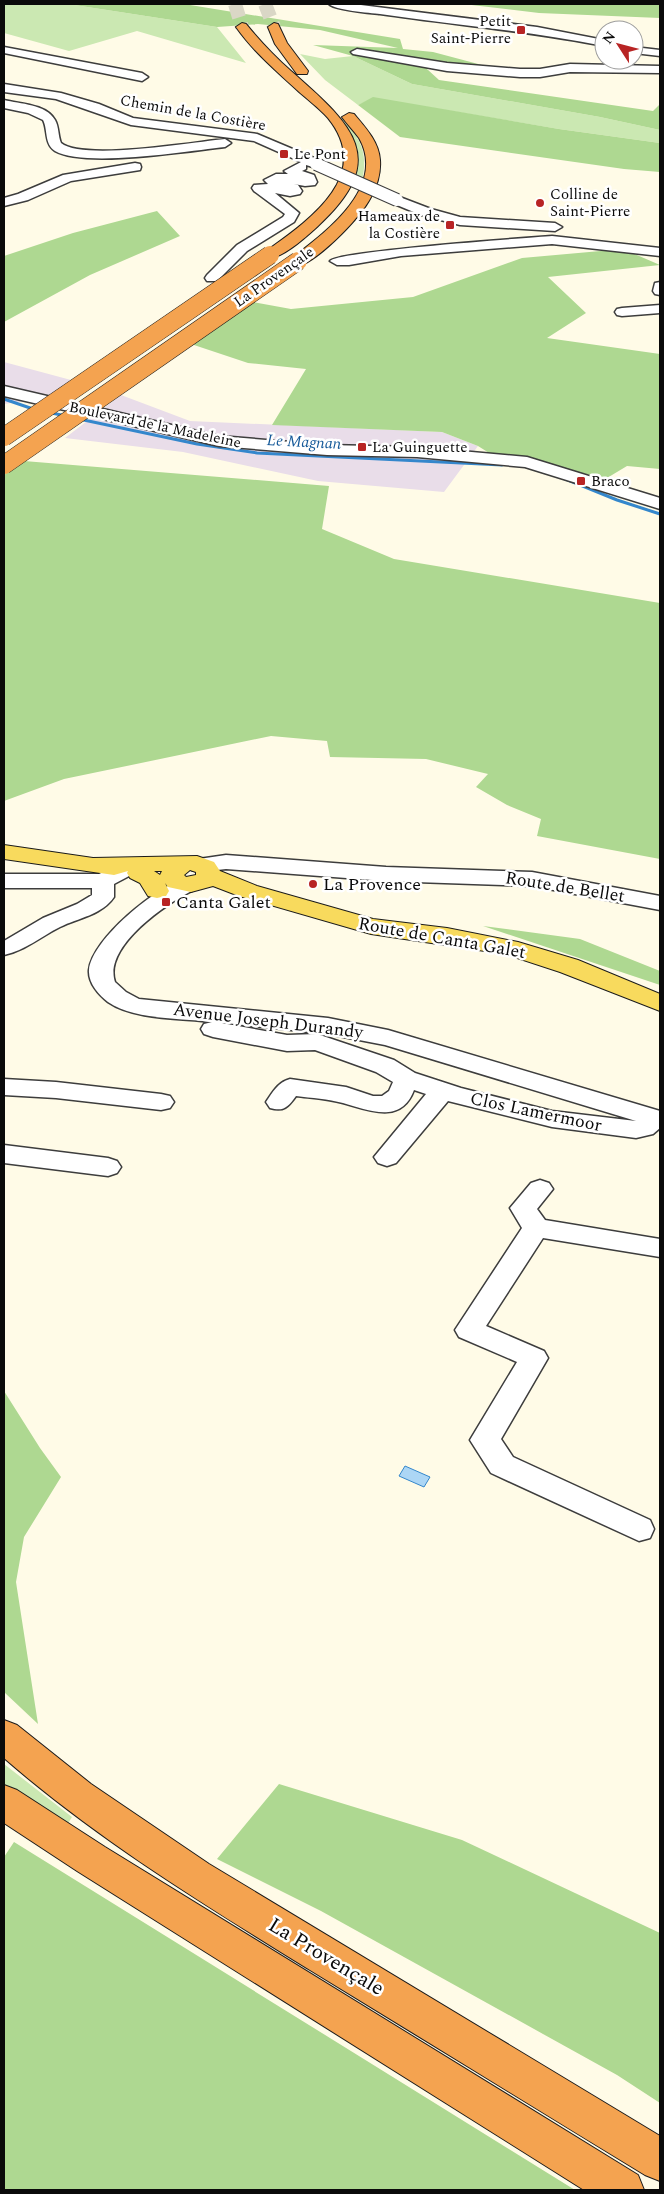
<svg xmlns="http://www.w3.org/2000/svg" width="664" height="2194" font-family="Spectral,serif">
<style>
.industrial{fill:#e9dde9}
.green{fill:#cbe8b2}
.forest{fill:#aed891}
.water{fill:#acd6f5;stroke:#3487cc}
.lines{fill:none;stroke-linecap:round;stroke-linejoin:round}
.stream{stroke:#3487cc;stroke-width:3}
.highway-tunnel{stroke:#dad7c6;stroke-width:14;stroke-dasharray:14 7;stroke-linecap:butt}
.minor-casing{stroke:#3d3d3d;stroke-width:3}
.major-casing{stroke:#1b1b1b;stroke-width:2}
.highway-casing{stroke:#1b1b1b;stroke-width:2}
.minor{fill:#fff;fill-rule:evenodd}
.major{fill:#f8da5d;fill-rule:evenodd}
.highway{fill:#f4a350;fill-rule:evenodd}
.minor-bridge-casing{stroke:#3d3d3d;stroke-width:14;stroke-linecap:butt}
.highway-bridge-casing{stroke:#1b1b1b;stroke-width:19;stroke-linecap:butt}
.minor-bridge{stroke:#fff;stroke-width:12}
.highway-bridge{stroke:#f4a350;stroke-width:18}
.poi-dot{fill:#b82424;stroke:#fff;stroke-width:2}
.labels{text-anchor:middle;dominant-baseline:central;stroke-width:5;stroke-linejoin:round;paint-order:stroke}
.far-poi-label{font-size:15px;fill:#0a0a0a;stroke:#fff;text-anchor:start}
.far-street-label{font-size:15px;fill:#0a0a0a;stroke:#fff}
.far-water-label{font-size:16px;font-style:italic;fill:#155999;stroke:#fff}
.poi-label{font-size:18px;fill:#0a0a0a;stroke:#fff;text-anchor:start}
.street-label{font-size:18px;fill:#0a0a0a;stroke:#fff}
.near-street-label{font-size:21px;fill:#0a0a0a;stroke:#fff}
</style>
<rect width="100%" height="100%" fill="#fffbe7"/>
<!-- industrial -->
<path class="industrial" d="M4,362L71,380L48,398L4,404Z
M121,395L190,421L442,432L478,446L444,492L318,481L183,452L65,438Z"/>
<!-- green -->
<path class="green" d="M4,4H68L217,27L246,63L137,31L69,51L4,33Z
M300,54L325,59L353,56L412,84L600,117L660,130V143L559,129L373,98L358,105L325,80Z
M341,117C364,142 369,156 360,189L350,187C363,158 356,143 341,117Z
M4,1764L72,1817L67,1825L4,1784Z"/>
<!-- forest -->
<path class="forest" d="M68,4H184L400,39L403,49L433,52L482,65L427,69L439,80L653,111L660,104V130L600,117L412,84L353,56L313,45L398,48L320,30L258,24L217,27Z
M463,4H660V18L539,13Z
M373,97L559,129L660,143V172L624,169L400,137L358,105Z
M157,211L180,236L90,275L4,322V256L73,233Z
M623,249L660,265L548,277L586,313L547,338L660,354V469L627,466L607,478L494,456L478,446L442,432L272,425L306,369L248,363L191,344L253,302L291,309L413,297L522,258Z
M24,461L329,486L322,529L394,559L660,603V859L537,836L541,819L507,805L476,787L488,774L426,759L330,757L327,741L271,736L64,779L4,801V475Z
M483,926L580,939L660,971V985Z
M4,1391L40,1448L61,1477L24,1537L16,1582L38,1724L4,1692Z
M279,1784L462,1840L660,1933V2103L617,2075L321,1911L217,1859Z
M14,1842L575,2190H4V1857Z"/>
<!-- water -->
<path class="water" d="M405,1466L430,1477L424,1487L399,1476Z"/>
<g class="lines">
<!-- stream -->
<path class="stream" d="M4,399L36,410
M47,412L66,416
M79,419L197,444L257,453L502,465
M563,478L617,500L660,514"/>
<!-- highway-tunnel -->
<path class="highway-tunnel" d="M235,4L242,27
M265,4L274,27"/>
<!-- minor casing -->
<g class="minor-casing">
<path id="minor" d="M329,4H353L537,27L604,40V46C530,31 455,25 380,14C370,13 334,10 329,4Z
M4,47L142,73L148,77L142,81L4,53Z
M634,47L660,50V56L634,53Z
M357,49L447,63L520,69H540L570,64L660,66V73L570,72L540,77H520L447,71L353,54L351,52Z
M4,84L61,93L99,104L133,118L257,134L321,161L322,164L316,168L306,165V169L302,171L314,175L317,182L315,185L305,186L294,184L298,185L302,191L300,194L290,196L275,193L299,213L294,222L247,251L217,281H207L205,278L207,275L237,245L283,217L285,214L254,191L252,188L254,185L268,184L264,180L276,174H288L284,171L301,162L254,141L131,125L56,99L4,92Z
M4,100C20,104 46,104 55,120C59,127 58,136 61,143C83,161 194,142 225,139L231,143L225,147C188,151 85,168 55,151C44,144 48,129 43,120L28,113L4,108Z
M135,163L140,164L141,167L140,170L71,181L28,200L4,206V198L18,194L63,175Z
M397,196L431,209L460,217L555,223L562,227L555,231L460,225L421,215L392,203L390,200L392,197Z
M552,236L660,248V256L552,244L401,256L349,265H337L330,261C337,251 526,238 552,236Z
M660,282V295L655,294L653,291L655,283Z
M660,305V313L622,316L617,315L615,312L617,309L622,308Z
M4,386L219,436L327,445L417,447L527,457L660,498V509L525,467L417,457L327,455L219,446L4,396Z
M226,855L386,867L532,872L660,896V910L532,886L386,881L226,869L200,872L192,870L189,865L192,860Z
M123,863L131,865L134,870L131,875L114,884V897C102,915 78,918 60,927C40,937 26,950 4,955V941L43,918L77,904L92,895V888H4V874H99Z
M186,878L194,880L197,885L194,890C166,903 103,947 115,982L126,992L139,999L328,1018L388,1030L660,1111V1128L653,1134L636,1138L552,1127L448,1101L396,1163L387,1166L378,1163L374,1157L426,1094L414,1090C401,1125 368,1110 343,1103C328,1099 312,1098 296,1096C288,1107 284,1112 270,1108L266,1102C273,1092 278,1082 290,1079L346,1087L373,1096H382L389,1091L393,1082L376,1072L315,1050L287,1051L213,1037L204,1034L201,1029L204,1024L212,1022C181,1018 134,1020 108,1002C99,995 88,983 89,970C92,939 157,886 186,878ZM216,1022L328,1034L385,1045L636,1121L552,1111L461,1088L415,1073L394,1060L317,1034L287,1035Z
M4,1079L56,1082L161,1094L170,1096L174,1102L170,1108L161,1110L56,1098L4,1095Z
M4,1145L108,1158L117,1161L121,1167L117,1173L108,1176L4,1163Z
M540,1180L549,1183L553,1189L537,1209L545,1220L660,1239V1257L543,1238L486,1326L544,1351L548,1358L501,1439L513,1457L650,1520L654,1529L650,1538L639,1541L491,1473L470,1440L517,1362L459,1337L455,1330L522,1228L510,1208L531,1183Z"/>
</g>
<!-- major casing -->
<g class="major-casing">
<path id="major" d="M4,845L93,858L197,856L214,862L220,871L257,886L373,919L447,928L518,942L578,960L660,994V1011L560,972L505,954L371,934L239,896L213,886L191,892L168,887L165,883L169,891L166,896L157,898L148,896L140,883L130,878L127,873L128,871L114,875L4,859ZM190,870L196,872V875L186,877L184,875ZM154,871H162L160,875Z"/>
</g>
<!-- highway casing -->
<g class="highway-casing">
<path id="highway" d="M242,23L246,24C260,41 275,57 291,71C351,124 392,158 318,226C307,236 279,262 265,258L262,255L265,252C308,221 375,176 328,118C319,108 307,99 297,90C275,70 253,51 236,27Z
M274,23L278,24L287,43L308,71L307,74H297L275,44L268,27Z
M349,113L354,114C365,127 379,142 380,160C381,173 377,186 371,197C361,217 324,254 304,264C300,266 296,265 292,264L290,261L292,258C326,232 387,187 359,138C354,131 347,124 342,117Z
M4,1720L17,1725L91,1784L209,1864L660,2136V2181L645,2175C533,2107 422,2038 310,1970C205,1905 98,1840 4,1758Z
M4,1785L17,1790L105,1847L638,2175L644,2190H584L77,1871L4,1823Z"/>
</g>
<!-- minor -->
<use href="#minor" class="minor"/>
<!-- major -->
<use href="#major" class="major"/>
<!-- highway -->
<use href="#highway" class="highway"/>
<!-- minor-bridge casing -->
<g class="minor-bridge-casing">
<path id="minor-bridge" d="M316,164L397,200"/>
</g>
<!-- highway-bridge casing -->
<g class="highway-bridge-casing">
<path id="highway-bridge" d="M4,437L270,255
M4,465L298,261"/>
</g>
<!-- minor-bridge -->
<use href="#minor-bridge" class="minor-bridge"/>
<!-- highway-bridge -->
<use href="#highway-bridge" class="highway-bridge"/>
</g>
<!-- markers -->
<g class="poi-dot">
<rect x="516" y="25" width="10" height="10" rx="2.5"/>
<rect x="279" y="149" width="10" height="10" rx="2.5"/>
<circle cx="540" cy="203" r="5"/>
<rect x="445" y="220" width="10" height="10" rx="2.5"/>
<rect x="357" y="442" width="10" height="10" rx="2.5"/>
<rect x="576" y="476" width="10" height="10" rx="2.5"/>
<circle cx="313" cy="884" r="5"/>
<rect x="161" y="897" width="10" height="10" rx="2.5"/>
</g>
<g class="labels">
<!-- far-poi labels -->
<g class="far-poi-label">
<text x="511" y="21" text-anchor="end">Petit<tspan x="511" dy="17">Saint-Pierre</tspan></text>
<text x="294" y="154">Le Pont</text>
<text x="550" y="194">Colline de<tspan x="550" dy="17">Saint-Pierre</tspan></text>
<text x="440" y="216" text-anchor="end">Hameaux de<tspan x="440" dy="17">la Costière</tspan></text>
<text x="372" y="447">La Guinguette</text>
<text x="591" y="481">Braco</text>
</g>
<!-- far-street labels -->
<g class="far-street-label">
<text transform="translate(193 113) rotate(10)">Chemin de la Costière</text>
<text transform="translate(274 277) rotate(-35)">La Provençale</text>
<text transform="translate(155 425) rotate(12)">Boulevard de la Madeleine</text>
</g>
<!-- far-water labels -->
<g class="far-water-label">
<text transform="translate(304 442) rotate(3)">Le Magnan</text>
</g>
<!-- poi labels -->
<g class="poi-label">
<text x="323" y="884">La Provence</text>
<text x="176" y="902">Canta Galet</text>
</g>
<!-- street labels -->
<g class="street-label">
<text transform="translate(565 887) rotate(9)">Route de Bellet</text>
<text transform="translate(442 938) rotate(10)">Route de Canta Galet</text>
<text transform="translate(268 1021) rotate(7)">Avenue Joseph Durandy</text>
<text transform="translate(536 1112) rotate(12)">Clos Lamermoor</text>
</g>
<!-- near-street labels -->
<g class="near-street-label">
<text transform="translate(326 1957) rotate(31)">La Provençale</text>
</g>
</g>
<!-- border -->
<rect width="664" height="2194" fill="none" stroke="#0a0a0a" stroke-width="10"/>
<!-- north arrow -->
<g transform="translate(619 45) rotate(306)"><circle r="24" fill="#ffffff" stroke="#9d9d9d"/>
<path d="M0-4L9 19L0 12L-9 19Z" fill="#b82424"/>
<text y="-8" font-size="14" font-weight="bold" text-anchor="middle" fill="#0a0a0a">N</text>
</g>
</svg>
